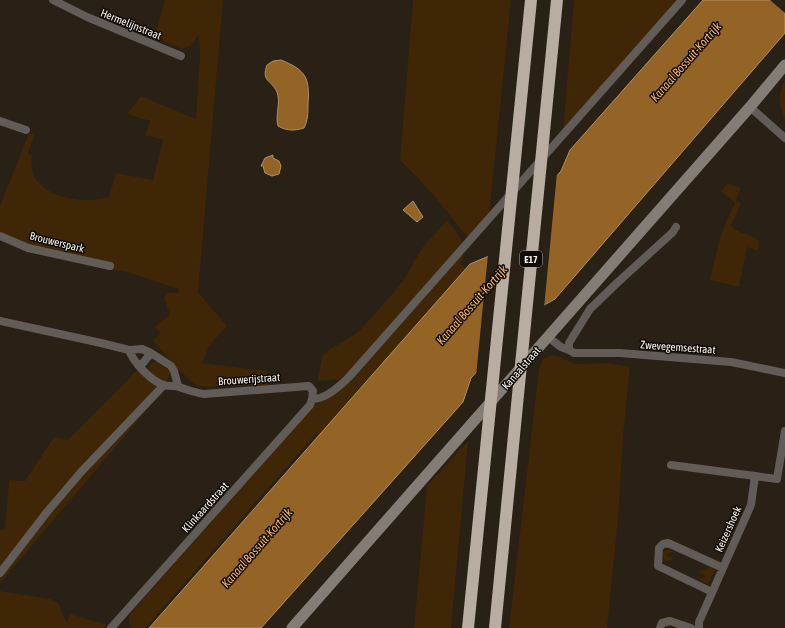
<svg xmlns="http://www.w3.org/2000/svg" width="785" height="628" font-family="'Asap Condensed',sans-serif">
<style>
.green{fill:#3e2606}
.water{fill:#946427;stroke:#b28f62}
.pier{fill:#292016}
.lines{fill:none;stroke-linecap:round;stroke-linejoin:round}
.street{stroke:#615c57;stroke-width:8}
.secondary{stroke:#847d75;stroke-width:11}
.highway{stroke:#b9ada1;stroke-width:12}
.labels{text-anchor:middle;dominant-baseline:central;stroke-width:3;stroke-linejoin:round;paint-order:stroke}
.shield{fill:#0f0b07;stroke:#b3ada8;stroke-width:1}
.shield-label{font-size:10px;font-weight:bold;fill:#f9f3ed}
.street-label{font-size:11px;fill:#f9f3ed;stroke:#0f0b07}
.water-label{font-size:12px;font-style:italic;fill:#fcb96c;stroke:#0f0b07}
</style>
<rect width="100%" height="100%" fill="#292016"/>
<!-- green -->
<path class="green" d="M165,0H223L198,292L227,326L209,346L202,363L267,371L268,385L206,387L197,386L191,381L179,370L153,340L161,333L155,327L170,314L164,298L169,292L178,293L179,289L124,271L107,270L106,262L28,245L0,233V206L29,133L34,135L28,154L32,156C32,160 31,167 32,171C41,199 85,204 109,197L116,173L153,180L163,140L145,135L150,121L127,114L141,96L196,119L200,55L199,35L190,46L181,49L155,37Z
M413,0H511L490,207L491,216L468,238L431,192L400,160Z
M574,0H678L563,131Z
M785,80V120C779,105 777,95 785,80Z
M728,183L741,188L736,201L741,203L731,226C739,234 754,235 759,241L758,251L747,247L739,287L710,280L721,234L735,203L721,191Z
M447,220L463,242L343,379L318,381L322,357L331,348L341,343L358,332L389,298L405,278L422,248Z
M461,255L464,258L460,263L466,269L333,419L320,435L316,434L145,628H131C128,622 128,618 131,613L313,407L327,398Z
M550,355L561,357L574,364L609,363L630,367L623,436L618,519L607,628H509L539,369L543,359Z
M155,361H157L170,371V376L166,381H162C155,376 141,368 155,361Z
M137,370L162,392L0,583V530L5,529L9,480L25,481L54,437L68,440Z
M468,441L451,628H414L427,486Z
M669,549L672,550V552L667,554L668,557H672L673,560L665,562L662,553Z
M710,567L715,570L708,584L698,579L705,577L703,574L700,575L699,571Z
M0,591L50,599L59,604L67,624L70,614L107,625L104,628H0Z"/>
<!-- water -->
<path class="water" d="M703,0H785V33L555,299L530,313L471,378L463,402L261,628H149L470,264L489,256L561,171L570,150Z
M281,60C306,70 310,78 308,104C308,113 308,120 304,128C294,131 287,131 278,126C275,116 281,102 277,92C271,79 261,82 267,65L273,61Z
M273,155V158L279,161L281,166L279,174L272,176L265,173L263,166H261L265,158Z
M413,201L423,217L417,222L403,210Z"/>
<!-- pier -->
<path class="pier" d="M770,0H785V13Z
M557,173L544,308L531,314L476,376L488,254Z"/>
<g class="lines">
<!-- street -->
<path class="street" d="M53,0L87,17L181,56
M750,107L785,138
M0,121L26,130
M0,236L28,248L110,266
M0,321L101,343L129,350L142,349L151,353L171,366L174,371L178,386
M548,337L561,347L569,350L574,353H620L731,362L785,373
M569,350V343L590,309L617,283L673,232L676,227
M138,365L143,363L151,353
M312,399C325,400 340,386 349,377L682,0
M671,465L755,476
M0,573L47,512L81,472L164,385
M712,592L658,566L659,548L663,544L668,543L723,568
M111,628L310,405L312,399L313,391L309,386L204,394C195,393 188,390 179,387C175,385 169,387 164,385C152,382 133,362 129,350
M660,628L662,623L670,621L691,628
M699,628V622L751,505L755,476L777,479L785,431"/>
<!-- secondary -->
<path class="secondary" d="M292,628L750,107L785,65"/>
<!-- highway -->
<path class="highway" d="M468,628L531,0
M495,628L557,0"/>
</g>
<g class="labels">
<!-- shield labels -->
<rect class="shield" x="520" y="251" width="22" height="16" rx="3"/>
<g class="shield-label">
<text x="531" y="259">E17</text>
</g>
<!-- street labels -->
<g class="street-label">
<text transform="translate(131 24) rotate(22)">Hermelijnstraat</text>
<text transform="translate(57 242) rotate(14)">Brouwerspark</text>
<text transform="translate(678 347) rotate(4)">Zwevegemsestraat</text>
<text transform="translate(521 368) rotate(-49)">Kanaalstraat</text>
<text transform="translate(249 379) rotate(-4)">Brouwerijstraat</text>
<text transform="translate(205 507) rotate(-48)">Klinkaardstraat</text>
<text transform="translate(728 529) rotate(-66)">Keizershoek</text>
</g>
<!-- water labels -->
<g class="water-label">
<text transform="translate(686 62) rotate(-49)">Kanaal Bossuit-Kortrijk</text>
<text transform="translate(472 305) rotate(-49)">Kanaal Bossuit-Kortrijk</text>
<text transform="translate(257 548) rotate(-49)">Kanaal Bossuit-Kortrijk</text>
</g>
</g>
</svg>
